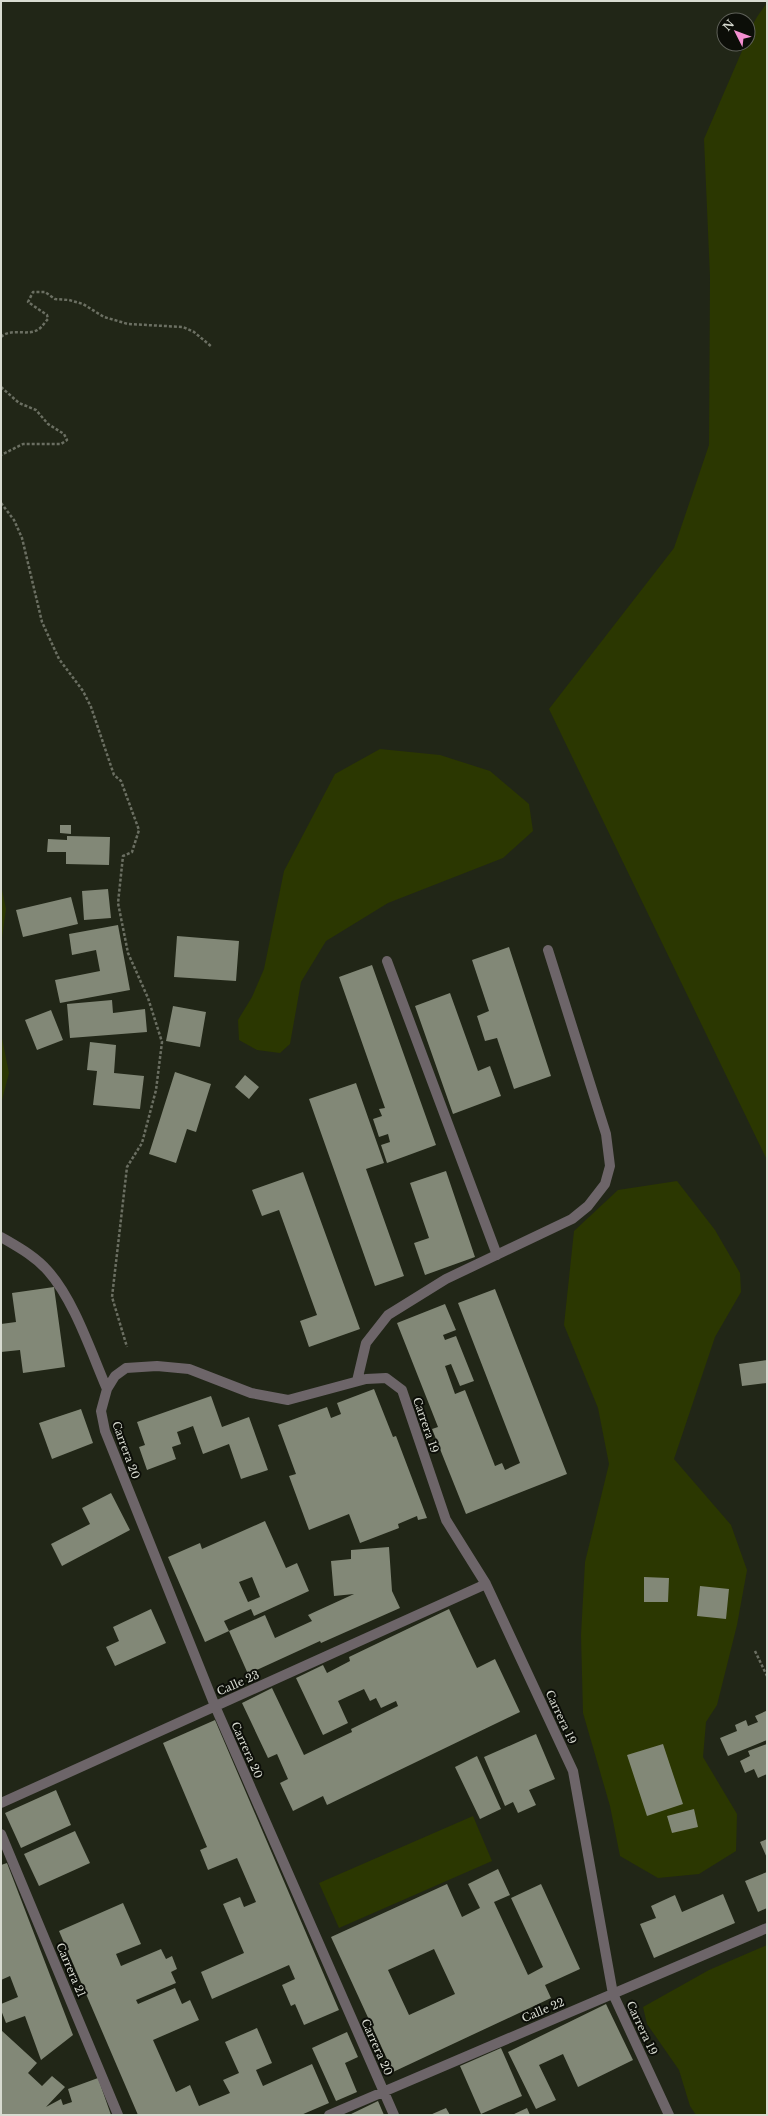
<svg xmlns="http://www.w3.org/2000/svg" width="768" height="2116" font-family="'Libre Baskerville',serif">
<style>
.green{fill:#2b3701}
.building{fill:#828877;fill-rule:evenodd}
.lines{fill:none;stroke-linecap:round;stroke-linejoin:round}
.path{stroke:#6b6f62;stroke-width:2.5;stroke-dasharray:3 2;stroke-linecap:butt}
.minor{stroke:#6d6569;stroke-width:10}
.labels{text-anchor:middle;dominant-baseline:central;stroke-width:4;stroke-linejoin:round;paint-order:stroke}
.street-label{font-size:11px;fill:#d8dbd1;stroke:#0c0e08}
</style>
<rect width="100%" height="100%" fill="#212617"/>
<!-- green -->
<path class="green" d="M767,3V1160L549,709L674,548L709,445L710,277L704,139L745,44H748C748,28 758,15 767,3Z
M380,749L440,755L490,771L529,804L533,831L503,858L388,903L326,941L301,982L290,1044L280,1053L257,1050L239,1040L238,1020L252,997L264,969L284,871L335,774Z
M1,885L6,909L1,945Z
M1,1033L9,1073L1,1104Z
M677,1181L715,1230L740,1273L741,1292L715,1337L674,1459L731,1525L747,1570L737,1625L717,1705L706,1722L703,1757L737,1814L736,1851L699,1874L658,1878L620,1856L610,1806L583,1713L581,1635L585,1562L609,1464L598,1408L564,1325L574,1231L618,1190Z
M473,1816L492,1861L339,1928L319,1883Z
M767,1945V2115H696L690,2106L679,2070L647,2024L643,2007L709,1970Z"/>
<!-- building -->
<path class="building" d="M60,825H71V834L60,833Z
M67,836L110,837L109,865L66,864V852H47L48,839L67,840Z
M108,889L111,918L84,920L82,891Z
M71,897L78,924L23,937L16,910Z
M118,925L130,990L60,1003L55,980L100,971L96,950L72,955L69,934Z
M177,936L239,941L236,981L174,977Z
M509,947L551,1076L514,1089L497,1038L485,1041L477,1016L489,1011L472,960Z
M372,965L436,1145L387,1163L381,1145L390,1142L388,1134L379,1137L373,1119L382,1116L379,1109L385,1108L339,977Z
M450,993L478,1071L490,1066L501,1096L453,1114L415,1006Z
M112,1000L113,1013L145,1009L147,1032L70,1038L67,1004Z
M173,1006L206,1012L200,1047L166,1041Z
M51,1010L63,1040L37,1050L25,1020Z
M90,1042L116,1045L114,1073L144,1076L140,1109L93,1105L97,1071L87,1070Z
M175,1072L211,1084L196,1132L187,1129L176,1163L149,1154Z
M245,1075L259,1087L249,1099L235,1087Z
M356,1083L384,1163L366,1169L404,1276L375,1286L309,1099Z
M446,1171L475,1257L425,1275L414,1243L429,1238L410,1183Z
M303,1172L360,1329L309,1347L300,1321L317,1315L279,1210L262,1216L252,1190Z
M54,1287L65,1367L23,1373L20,1350L1,1352V1324L16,1322L12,1293Z
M495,1289L567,1474L466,1514L432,1429L438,1427L397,1323L445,1304L456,1330L443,1335L445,1340L456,1336L474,1381L460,1386L451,1364L445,1366L455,1394L465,1390L495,1466L502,1463L505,1470L520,1463L458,1303Z
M767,1360V1383L742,1386L739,1364Z
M374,1389L393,1437L396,1436L427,1518L418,1520L417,1516L398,1524L399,1528L360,1543L349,1514L309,1530L289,1476L296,1474L278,1425L327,1407L331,1418L341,1414L337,1403Z
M211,1396L222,1427L249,1417L268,1470L241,1479L229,1444L203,1454L193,1426L177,1432L181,1444L172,1447L176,1459L147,1470L139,1447L145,1445L137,1422Z
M81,1409L93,1443L52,1459L39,1423Z
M111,1493L130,1530L62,1566L51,1544L90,1524L82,1508Z
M265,1521L286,1568L297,1563L309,1591L254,1616L251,1609L224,1621L229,1631L205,1642L168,1557L200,1543L202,1549ZM252,1577L260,1597L248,1602L239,1582Z
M389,1547L392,1591L400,1608L321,1643L320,1641L248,1674L229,1631L265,1615L275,1638L312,1621L308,1615L354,1594L334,1596L331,1561L351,1559V1550Z
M644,1577L669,1578L668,1602H644Z
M700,1586L729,1589L726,1619L697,1616Z
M151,1609L166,1643L115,1666L106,1647L119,1641L113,1627Z
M449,1609L477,1668L495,1659L520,1712L327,1805L323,1796L293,1811L280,1783L288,1779L277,1754L268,1758L242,1703L272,1688L304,1755L352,1732L351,1729L398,1706L396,1701L381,1708L376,1698L370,1701L364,1689L338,1701L348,1723L323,1735L296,1678L323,1665L327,1673L350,1661L349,1657Z
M766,1711L767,1740L728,1756L720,1738L737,1731L735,1725L746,1720L748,1726L758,1722L755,1716Z
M215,1720L339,2010L304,2025L295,2004L291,2006L282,1985L295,1979L289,1965L212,1999L201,1972L244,1953L223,1904L240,1897L244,1907L256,1902L237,1858L208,1870L200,1850L207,1847L163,1743Z
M536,1734L555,1779L529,1790L536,1805L518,1813L513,1802L505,1806L484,1757Z
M663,1744L683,1804L647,1816L627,1755Z
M767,1744V1774L758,1778L754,1769L745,1773L740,1761L750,1756L748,1751Z
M477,1756L501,1809L480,1819L455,1767Z
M56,1790L71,1825L21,1848L5,1813Z
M694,1809L698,1827L672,1833L667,1816Z
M75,1831L90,1863L39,1886L24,1854Z
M767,1839V1858L760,1842Z
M7,1863L73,2035L41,2060L25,2016L6,2023L1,2010V2004L18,1997L10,1976L1,1980V1865Z
M498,1869L510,1895L494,1902L528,1975L543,1967L511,1898L541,1884L580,1969L545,1985L551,1998L393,2072L331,1937L447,1884L462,1917L480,1908L468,1884ZM434,1949L455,1994L409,2015L388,1970Z
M767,1872V1908L758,1912L745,1881Z
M723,1894L735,1923L654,1958L640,1924L656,1918L651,1906L675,1895L682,1912Z
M123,1903L141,1944L116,1954L121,1966L161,1949L166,1959L172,1956L177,1969L171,1972L176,1983L136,2000L138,2004L175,1988L182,2004L190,2000L199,2020L153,2040L176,2092L190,2085L199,2106L230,2093L223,2080L239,2073L225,2042L257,2028L272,2063L256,2070L263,2086L312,2064L329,2103L301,2115H138L59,1931Z
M606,2004L633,2060L578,2087L563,2054L539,2065L556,2100L536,2109L508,2052Z
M1,2030L37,2063L28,2073L42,2086L52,2076L65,2087L46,2107L61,2099L63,2105L72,2102L68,2089L98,2078L111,2115H1Z
M347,2032L358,2057L345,2063L357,2092L336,2101L312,2048Z
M501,2048L522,2096L481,2114L460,2066Z
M378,2101L384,2115H349Z
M446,2108L450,2115H430Z
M527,2108L530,2115H512Z"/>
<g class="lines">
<!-- path -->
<path class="path" d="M1,337C12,327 28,337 39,329C42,327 45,322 48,319L47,315L28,302L33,292H45L55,299L69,300L83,304L104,317L128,324L183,327L194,332L212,347
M1,387L19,403L36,410L48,424L64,434L67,440L61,444H23L1,455
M1,503L14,520L22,538L42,622L59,659L83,691L91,707L114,775L121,781L139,830L132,852L123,856L118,903L128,953L148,998L162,1042L156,1090L142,1143L127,1167L112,1297L127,1347
M755,1651L767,1676"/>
<!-- minor -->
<path class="minor" d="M387,961L497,1255
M1,1237C18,1247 35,1256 48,1271C74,1300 91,1352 107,1389
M357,1381L366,1343L388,1315L446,1279L572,1219L588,1206L605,1184L610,1166L606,1134L548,950
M1,1803L486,1584
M1,1834L118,2115
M329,2115L767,1928
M394,2115L215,1706L105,1431L101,1411L107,1389L115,1376L126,1368L157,1366L189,1369L251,1393L288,1400L366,1379L386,1378L402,1390L446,1520L486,1584L573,1771L613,1994L669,2115"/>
</g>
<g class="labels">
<!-- street labels -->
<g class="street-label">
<text transform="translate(426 1425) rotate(71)">Carrera 19</text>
<text transform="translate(126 1450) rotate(70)">Carrera 20</text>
<text transform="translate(238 1683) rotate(-24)">Calle 23</text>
<text transform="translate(561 1717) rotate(65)">Carrera 19</text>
<text transform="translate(247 1750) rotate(66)">Carrera 20</text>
<text transform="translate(71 1970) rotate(67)">Carrera 21</text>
<text transform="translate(543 2010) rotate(-23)">Calle 22</text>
<text transform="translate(642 2028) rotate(65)">Carrera 19</text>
<text transform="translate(377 2047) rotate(66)">Carrera 20</text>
</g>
</g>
<!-- border -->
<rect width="768" height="2116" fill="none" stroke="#d8dbd1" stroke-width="4"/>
<!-- north arrow -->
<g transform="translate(736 32) rotate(312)"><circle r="19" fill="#0c0e08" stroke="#5e6058"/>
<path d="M0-3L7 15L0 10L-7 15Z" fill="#f590d1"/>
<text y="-6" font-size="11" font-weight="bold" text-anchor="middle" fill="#d8dbd1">N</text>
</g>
</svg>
